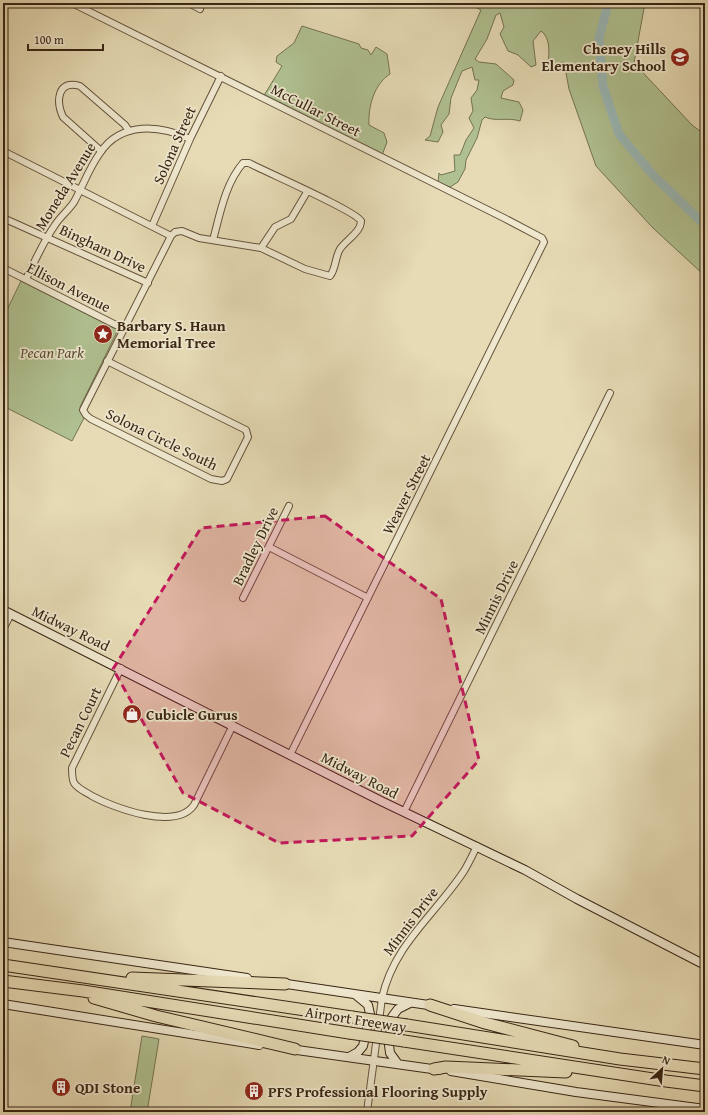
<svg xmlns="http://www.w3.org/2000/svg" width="708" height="1115" font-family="'Gentium Book Plus',serif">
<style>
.green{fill:#b0c191;stroke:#747352}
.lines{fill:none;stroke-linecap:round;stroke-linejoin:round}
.river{stroke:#9ab9b7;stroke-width:9}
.street-casing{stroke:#64523c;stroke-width:8}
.secondary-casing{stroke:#392514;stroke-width:10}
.highway-casing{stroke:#392514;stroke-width:13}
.street{stroke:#efe8cf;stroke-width:6}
.secondary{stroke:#efe8cf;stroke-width:8}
.highway{stroke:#e6dbb5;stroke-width:11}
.highway-bridge-casing{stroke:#392514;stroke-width:13;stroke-linecap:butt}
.highway-bridge{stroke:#e6dbb5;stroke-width:11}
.marked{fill:#c2185b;fill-opacity:0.2;stroke:#c2185b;stroke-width:3;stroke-dasharray:8 5;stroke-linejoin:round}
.labels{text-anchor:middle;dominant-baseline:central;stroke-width:3.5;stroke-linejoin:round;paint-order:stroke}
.poi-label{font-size:15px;font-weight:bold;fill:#392514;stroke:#efe8cf;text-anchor:start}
.street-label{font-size:15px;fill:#392514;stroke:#efe8cf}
.park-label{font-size:15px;font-style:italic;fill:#574c33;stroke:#efe8cf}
</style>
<rect width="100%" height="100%" fill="#e6dbb5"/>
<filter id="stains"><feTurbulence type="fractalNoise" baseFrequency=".005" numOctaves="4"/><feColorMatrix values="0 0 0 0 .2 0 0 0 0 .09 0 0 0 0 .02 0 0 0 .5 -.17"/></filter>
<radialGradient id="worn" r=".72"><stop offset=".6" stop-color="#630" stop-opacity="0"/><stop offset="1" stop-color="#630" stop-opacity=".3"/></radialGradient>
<!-- green -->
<path class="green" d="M467,3H645L634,63L692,125L705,135V276L653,228L596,166L569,89L564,62L554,66L548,64C549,53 551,38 541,31L533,41L536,65L531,67L518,55L508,51L500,34L504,27L500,13L496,15L487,39L475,59L479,62L496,64L514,80L513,85L503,91L501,98L519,102L523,110L520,121C507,117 496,122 485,117L482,120L477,138L466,160L465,169L458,182L450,187L438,183L439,173L441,175L455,171L454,155H460L466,140L474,128L469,118L473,111L471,98L477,90L479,80H475L472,67L462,71L451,98L449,114L441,125L443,132L438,142L425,140L430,136L438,107L481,10Z
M302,26L359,44L361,48L368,50L371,55L376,47L387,54L390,74C374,84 368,107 369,125L384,133L387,142L381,158L263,97L282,66L276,62L277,56L294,43Z
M21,281L118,330L80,407L84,418L72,441L3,406V318Z
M142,1036L159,1039L147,1112H130Z"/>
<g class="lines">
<!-- river -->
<path class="river" d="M608,3L599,38L603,86L619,134L653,175L705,225"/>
<!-- street casing -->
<g class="street-casing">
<path id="street" d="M72,3L504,218L542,238L544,242L290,755
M189,3L200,9
M3,151L171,236
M101,151L63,117C56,102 57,79 80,86L125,125L129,131
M3,218L148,283
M152,226L190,139L221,76
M261,248L275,227L291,219L307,192
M3,268L124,329
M26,279C35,261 43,242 55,225C60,217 68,211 74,202C83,186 89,168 100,153C121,121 160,125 190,139
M107,361L246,430L248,437L227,479L222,481L211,479L91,419L86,415L83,410L171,236L175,232L182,231L199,238L261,248L305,269L330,276C336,269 335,257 340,249C346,240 361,232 361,221C356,211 266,172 249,163H243C225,184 220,214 213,240
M269,547L368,598
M243,598L289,506
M3,629L11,614
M121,668L72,768C72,773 72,779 74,783C78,789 86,792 92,796C114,808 176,831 194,805L233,725
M404,812L610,393
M367,1112L382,998C394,944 435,915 464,871C469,863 473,854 477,846"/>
</g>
<!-- secondary casing -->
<g class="secondary-casing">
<path id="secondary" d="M3,610L381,801L525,870L577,899L705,965
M3,942L247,978
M280,983L435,1006
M3,1004L259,1045
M454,1009L705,1045
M290,1049L439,1070
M349,1057L358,1052L363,1046L370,1014L368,1005L357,996
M398,1064L390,1053L389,1045L392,1017L398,1009L410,1003
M451,1071L576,1092L705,1109"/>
</g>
<!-- highway casing -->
<g class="highway-casing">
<path id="highway" d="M3,965L352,1017
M132,978L285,984
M3,981L83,991L349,1033
M94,998L156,1016L295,1049
M430,1005L485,1023L573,1046
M407,1025L620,1059L705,1069
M404,1041L666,1081L705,1086
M434,1069L446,1067L566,1072"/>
</g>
<!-- street -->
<use href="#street" class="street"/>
<!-- secondary -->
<use href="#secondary" class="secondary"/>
<!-- highway -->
<use href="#highway" class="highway"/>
<!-- highway-bridge casing -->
<g class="highway-bridge-casing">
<path id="highway-bridge" d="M352,1017L407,1025
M349,1033L404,1041"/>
</g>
<!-- highway-bridge -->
<use href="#highway-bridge" class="highway-bridge"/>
</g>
<!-- marked area -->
<path class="marked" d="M325,516L441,599L479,760L412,836L279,843L183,793L113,669L201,528Z"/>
<!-- icons -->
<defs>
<g id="school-disc" transform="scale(1)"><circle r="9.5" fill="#8f2418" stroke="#efe8cf"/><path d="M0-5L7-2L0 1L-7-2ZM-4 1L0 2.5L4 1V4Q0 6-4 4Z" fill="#fff"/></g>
<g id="sight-disc" transform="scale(1)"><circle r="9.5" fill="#8f2418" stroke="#efe8cf"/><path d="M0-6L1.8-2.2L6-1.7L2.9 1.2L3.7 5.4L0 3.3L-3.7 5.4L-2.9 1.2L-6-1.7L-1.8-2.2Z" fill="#fff"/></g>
<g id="shop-disc" transform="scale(1)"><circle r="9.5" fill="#8f2418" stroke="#efe8cf"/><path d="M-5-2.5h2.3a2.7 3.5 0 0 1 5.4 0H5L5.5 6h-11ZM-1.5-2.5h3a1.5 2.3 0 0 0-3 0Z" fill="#fff"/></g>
<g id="building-disc" transform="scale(1)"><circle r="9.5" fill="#8f2418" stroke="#efe8cf"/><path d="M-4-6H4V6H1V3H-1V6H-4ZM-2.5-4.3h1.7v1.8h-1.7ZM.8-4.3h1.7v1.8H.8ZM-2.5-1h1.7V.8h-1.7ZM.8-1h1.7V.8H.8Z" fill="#fff"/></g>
</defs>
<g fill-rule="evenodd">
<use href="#school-disc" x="680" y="57"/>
<use href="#sight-disc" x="103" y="334"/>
<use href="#shop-disc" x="132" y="714"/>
<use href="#building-disc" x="61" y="1087"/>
<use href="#building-disc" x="254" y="1091"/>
</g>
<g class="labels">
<!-- poi labels -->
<g class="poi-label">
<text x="666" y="48" text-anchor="end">Cheney Hills<tspan x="666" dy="17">Elementary School</tspan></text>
<text x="117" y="325">Barbary S. Haun<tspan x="117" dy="17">Memorial Tree</tspan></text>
<text x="146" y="714">Cubicle Gurus</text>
<text x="75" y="1087">QDI Stone</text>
<text x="268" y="1091">PFS Professional Flooring Supply</text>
</g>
<!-- street labels -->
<g class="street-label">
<text transform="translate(316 110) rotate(27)">McCullar Street</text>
<text transform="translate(174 145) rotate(-66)">Solona Street</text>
<text transform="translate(65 186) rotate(-58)">Moneda Avenue</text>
<text transform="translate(103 248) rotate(25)">Bingham Drive</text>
<text transform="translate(69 287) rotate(27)">Ellison Avenue</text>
<text transform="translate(162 439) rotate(26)">Solona Circle South</text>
<text transform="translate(406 494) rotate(-63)">Weaver Street</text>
<text transform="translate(255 546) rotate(-64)">Bradley Drive</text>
<text transform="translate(496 597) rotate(-64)">Minnis Drive</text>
<text transform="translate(71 628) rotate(26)">Midway Road</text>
<text transform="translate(80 722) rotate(-64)">Pecan Court</text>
<text transform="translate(360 775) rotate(27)">Midway Road</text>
<text transform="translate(410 921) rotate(-53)">Minnis Drive</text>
<text transform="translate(356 1019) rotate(9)">Airport Freeway</text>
</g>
<!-- park labels -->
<g class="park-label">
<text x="52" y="352">Pecan Park</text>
</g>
</g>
<!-- margin -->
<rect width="708" height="1115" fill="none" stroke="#e6dbb5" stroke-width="16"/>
<rect x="4" y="4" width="700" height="1107" fill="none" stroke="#392514" stroke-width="2"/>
<rect x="8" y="8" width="692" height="1099" fill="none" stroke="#392514"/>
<!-- north arrow -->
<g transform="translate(662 1069) rotate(26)" stroke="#efe8cf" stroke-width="3" paint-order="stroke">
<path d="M0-3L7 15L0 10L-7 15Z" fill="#392514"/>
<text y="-6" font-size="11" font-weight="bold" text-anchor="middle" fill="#392514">N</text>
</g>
<!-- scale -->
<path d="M28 44v6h75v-6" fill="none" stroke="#392514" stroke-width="2"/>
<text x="34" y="44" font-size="12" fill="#392514" stroke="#efe8cf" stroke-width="3" paint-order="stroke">100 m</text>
<rect width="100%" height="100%" filter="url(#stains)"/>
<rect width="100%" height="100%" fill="url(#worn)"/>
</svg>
